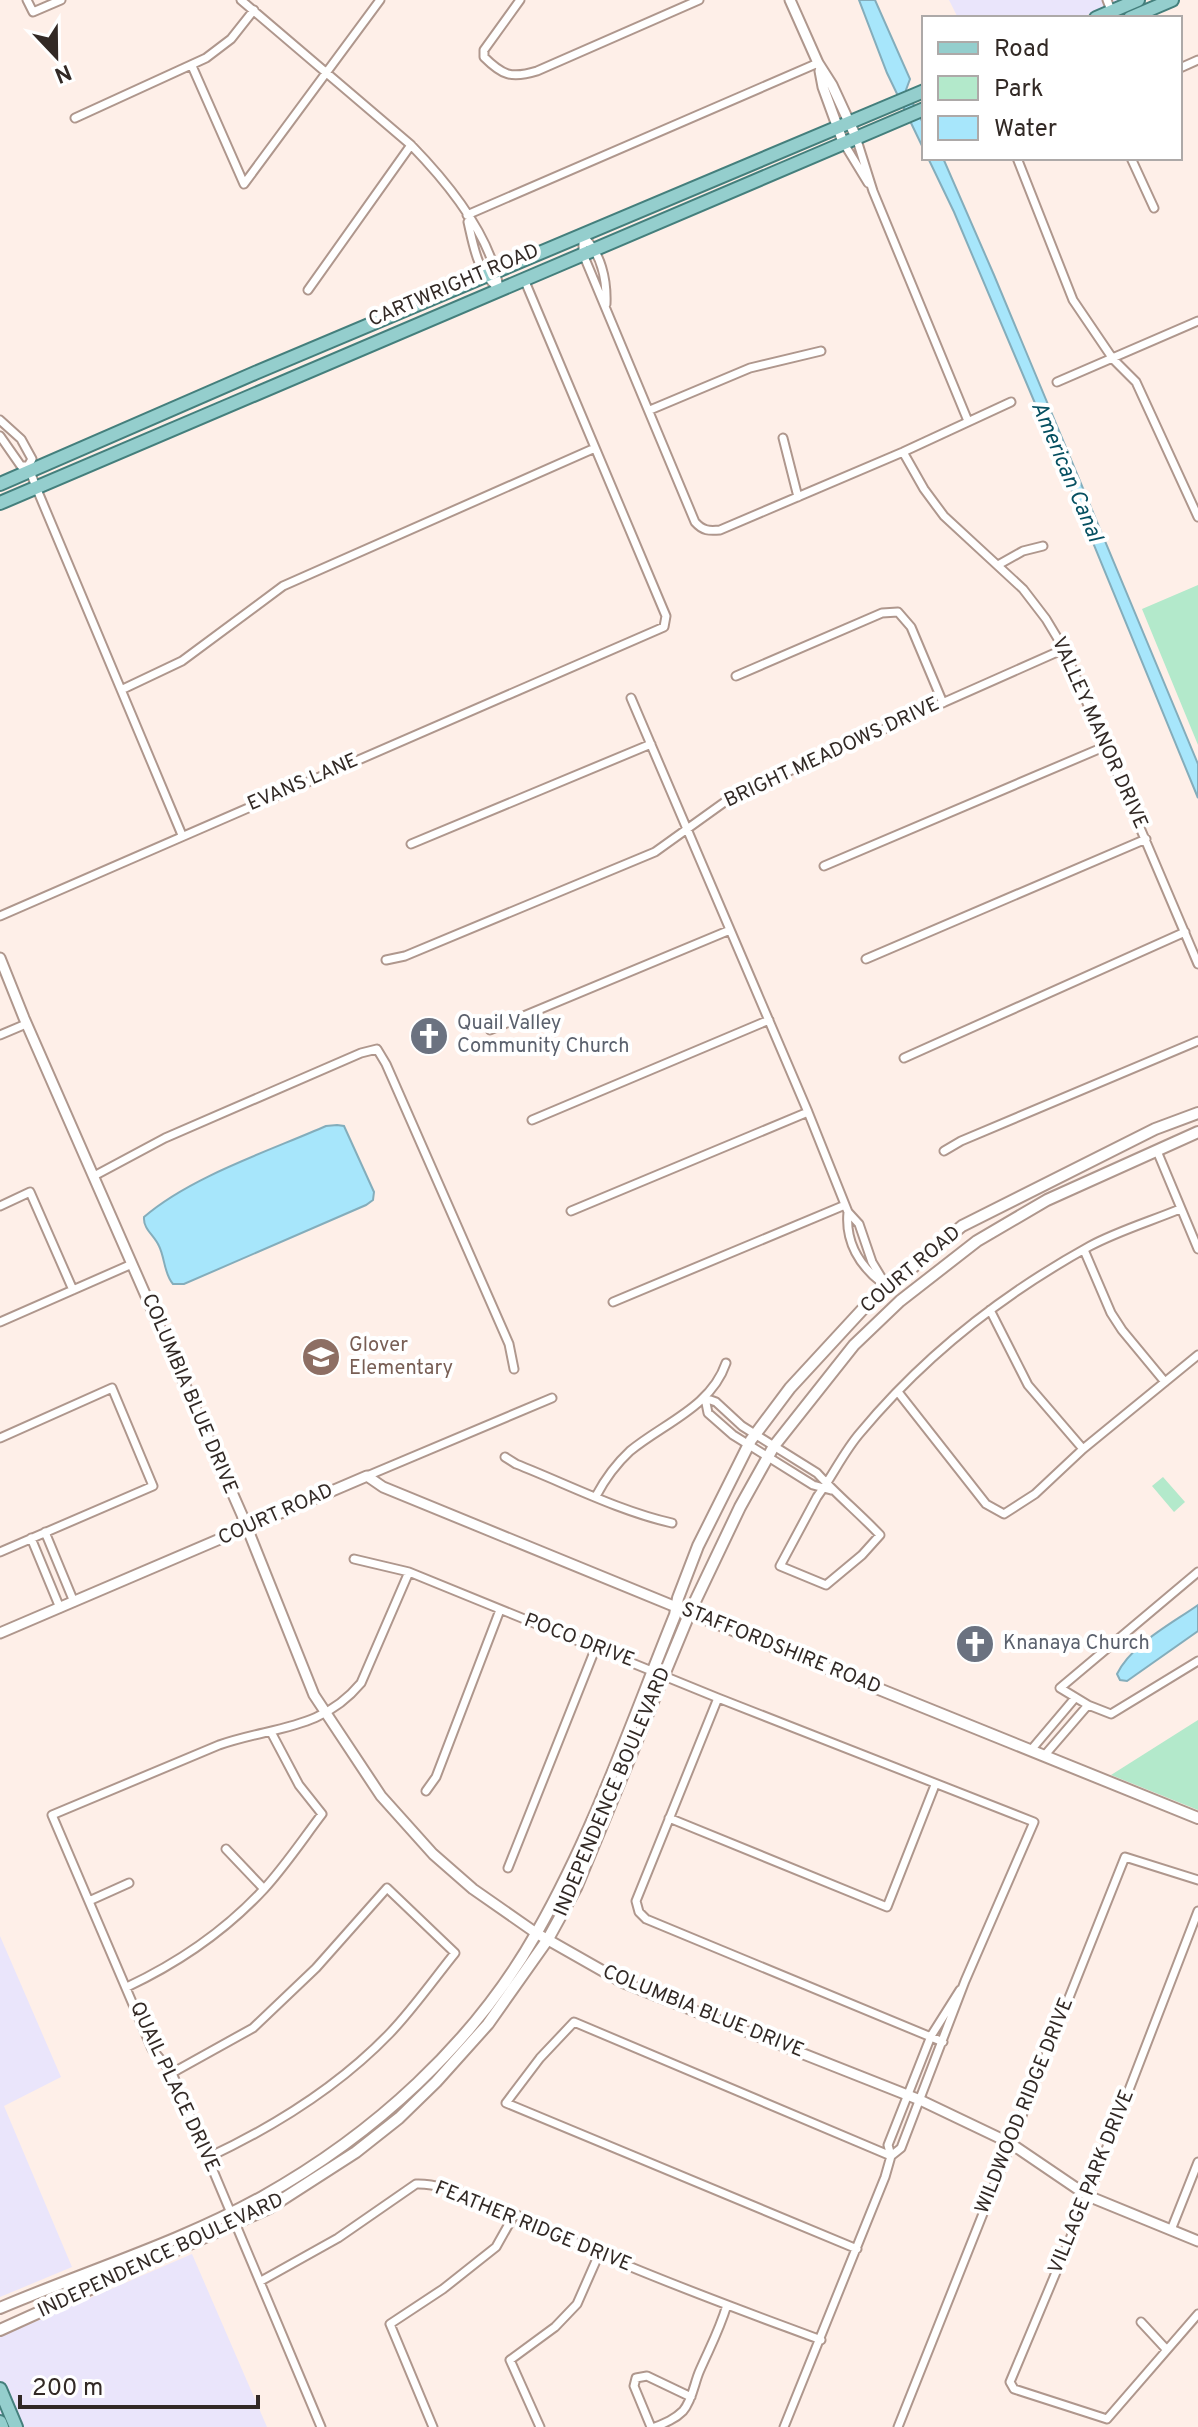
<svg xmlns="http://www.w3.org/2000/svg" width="1198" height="2427" font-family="Overpass,sans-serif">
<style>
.commercial{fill:#eae5fb}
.green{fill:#b3e9cb}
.water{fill:#a7e6fb;stroke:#84adbb;stroke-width:2}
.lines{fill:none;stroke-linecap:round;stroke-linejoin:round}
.minor-casing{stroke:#af978d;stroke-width:11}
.tertiary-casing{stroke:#af978d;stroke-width:13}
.secondary-casing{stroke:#af978d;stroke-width:14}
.primary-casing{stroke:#447f7c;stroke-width:16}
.minor{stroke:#fff;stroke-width:7}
.tertiary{stroke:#fff;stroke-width:9}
.secondary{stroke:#fff;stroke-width:10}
.primary{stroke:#94cecd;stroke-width:12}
.labels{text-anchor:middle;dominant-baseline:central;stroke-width:8;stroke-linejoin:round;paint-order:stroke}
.street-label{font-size:20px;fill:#322925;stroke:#fff}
.worship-label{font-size:20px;fill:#5b616d;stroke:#fff;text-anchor:start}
.education-label{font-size:20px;fill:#785e54;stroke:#fff;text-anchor:start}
.water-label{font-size:22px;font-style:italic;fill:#065061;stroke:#fff}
</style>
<rect width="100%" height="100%" fill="#feefe8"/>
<!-- commercial -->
<path class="commercial" d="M949,0H1121L1080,18H958Z
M0,1936L61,2077L4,2106L72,2267L0,2297Z
M192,2254L267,2427H0V2337Z"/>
<!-- green -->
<path class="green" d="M1198,585V745L1142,609Z
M1163,1477L1185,1502L1174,1512L1152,1486Z
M1198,1720V1810L1111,1775Z"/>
<!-- water -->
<path class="water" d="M859,0H875L910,79L906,90L924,125V150L887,73Z
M928,158H943L994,275L1198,764V798L1059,460L954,212Z
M337,1125L344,1126L374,1192L373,1200L366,1205L184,1284H173C164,1274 165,1258 159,1246C154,1235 143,1229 144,1217C190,1177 269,1151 326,1126Z
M1198,1605V1631L1127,1681L1120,1680L1117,1674C1132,1644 1171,1624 1198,1605Z"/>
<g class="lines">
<!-- minor casing -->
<g class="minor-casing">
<path id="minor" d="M27,0L33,12L61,0
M241,0L411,145C447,182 492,237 499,289
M520,0L484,50V57C502,75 511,79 537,71L699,0
M1107,0L1114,18
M192,66L244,184L380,0
M1180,68L1198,60
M75,118L206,58L231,39L254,10
M856,137L873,191L968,421
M843,142L868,183
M1017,158L1073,300L1113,359L1136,382L1198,517
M1131,158L1154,208
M467,215L818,63
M468,222C474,248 477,271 498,288
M583,236V254L695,522C703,531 709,531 720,530L903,452L1011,402
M583,236C601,253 607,279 606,304
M308,290L411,145
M1057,382L1198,321
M650,410L750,368L821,351
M0,420L21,439L32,459L28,466L36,487L182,835
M0,436L21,466H28
M783,438L798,497
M903,452L924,489L944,516L1023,589L1046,619L1064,649L1198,964
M998,565L1023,551L1043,546
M736,676L882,613L898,612L911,627L943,703
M123,689L182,661L283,586L595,448
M631,698L808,1112L848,1212L859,1224L872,1262L887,1287
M411,844L651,744
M824,866L1106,746
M0,916L664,627L666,616L524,279
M866,959L1146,839
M386,960L405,956L655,852L733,796L1064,649
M490,1030L730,930
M0,1035L26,1024
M904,1058L1185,932
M532,1120L769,1020
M944,1151L961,1141L1198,1041
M1157,1151L1198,1249
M94,1176L165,1138L361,1053L377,1049L386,1064L509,1344L514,1369
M0,1206L30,1192L73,1290
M571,1211L808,1112
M848,1212C845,1242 860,1266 882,1283
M1084,1250L1111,1313L1122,1330L1165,1382
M613,1302L845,1205
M990,1310L1028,1385L1083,1449
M0,1322L132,1264
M898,1392L986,1504L1004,1514L1035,1494L1083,1449L1198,1355
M0,1438L112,1388L153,1486L0,1552
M505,1457L516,1464C567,1484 619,1511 672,1523
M367,1476L552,1398
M831,1490L813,1485L733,1435L708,1413L705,1398L716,1402L742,1426L817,1473C837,1495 859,1513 880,1535L862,1555L826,1585L780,1566L817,1497L826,1484C837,1467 847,1448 860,1433C924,1356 1003,1294 1090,1246C1118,1231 1151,1221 1180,1209
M596,1496C605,1479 616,1464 630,1451C664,1423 711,1407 726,1363
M45,1532L74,1602
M31,1538L60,1608
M354,1559L409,1572L718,1698L1034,1822L965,1981L901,2148L891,2156
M1198,1572L1060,1688L1088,1705L1111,1714L1198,1661
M718,1698L636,1901L639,1912L646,1919L943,2042
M1031,1750L1075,1698
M1044,1756L1088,1705
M426,1791L436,1777L500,1610
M669,1818L887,1907L935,1785
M226,1849L264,1889
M508,1868L596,1647
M89,1901L129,1883
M1198,1911L1088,2196L1010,2382L1014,2389L1107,2419L1198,2314
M127,1987C178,1963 226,1930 264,1889C285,1866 303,1839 322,1814L299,1785L271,1732
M172,2073L253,2028L316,1968L387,1888L455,1953C434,1979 413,2009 390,2033C339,2086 275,2126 209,2157
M1171,2230L1198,2162
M857,2249L506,2103L540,2058L574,2022L891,2156
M261,2281L338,2238L416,2184C461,2182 554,2234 598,2253C671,2285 746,2312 821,2340
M1141,2322L1166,2349
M321,2427L172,2073L152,2049L52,1815L219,1745C273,1726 321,1731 361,1683L409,1572
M433,2427L390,2324L443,2289L496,2247L514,2215
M540,2427L510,2360L555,2327L577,2304L599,2254
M651,2427L634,2386L636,2378L647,2376L691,2397
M655,2427C665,2423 675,2419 683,2411C693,2399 694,2383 700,2370C711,2345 719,2331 727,2305
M784,2427L885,2177L891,2156L888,2145L931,2036L960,1990
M898,2427L1125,1857L1198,1880"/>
</g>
<!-- tertiary casing -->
<g class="tertiary-casing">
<path id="tertiary" d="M790,0L818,63L832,85L856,137
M820,71L823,87L843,142
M0,958L24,1018L242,1515L314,1695L381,1796L433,1854L473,1889L536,1933L624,1983L920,2100L1010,2143L1088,2196L1198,2241
M0,1633L367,1476L383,1487L676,1607"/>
</g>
<!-- secondary casing -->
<g class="secondary-casing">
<path id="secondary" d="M676,1607L1198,1818
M0,2308C87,2271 179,2243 262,2197C373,2135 474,2044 537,1932C594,1832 632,1721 675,1615L678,1598L698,1546L751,1440L790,1388L862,1310L962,1226L1155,1129L1198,1113
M0,2330L269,2208L356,2152L399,2118L436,2082L488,2024L548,1939L576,1888L690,1612L740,1507L774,1446L854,1345L900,1301L977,1241L1047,1200L1198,1132"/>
</g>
<!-- primary casing -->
<g class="primary-casing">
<path id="primary" d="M1096,18L1138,0
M1130,18L1172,0
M0,484L255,373L924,91
M0,503L924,109
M0,2389L16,2427
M0,2422L2,2427"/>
</g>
<!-- minor -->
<use href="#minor" class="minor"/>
<!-- tertiary -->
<use href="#tertiary" class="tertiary"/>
<!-- secondary -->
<use href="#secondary" class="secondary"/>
<!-- primary -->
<use href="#primary" class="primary"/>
</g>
<!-- icons -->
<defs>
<g id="church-disc" transform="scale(2)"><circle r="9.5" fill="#6b7280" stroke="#fff"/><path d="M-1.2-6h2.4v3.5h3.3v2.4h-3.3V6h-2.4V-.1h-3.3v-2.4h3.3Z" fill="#fff"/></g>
<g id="school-disc" transform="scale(2)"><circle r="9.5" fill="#8d6e63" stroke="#fff"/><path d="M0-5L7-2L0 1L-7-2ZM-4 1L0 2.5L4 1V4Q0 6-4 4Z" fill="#fff"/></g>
</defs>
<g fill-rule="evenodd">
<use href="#church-disc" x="429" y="1036"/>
<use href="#school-disc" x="321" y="1357"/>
<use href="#church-disc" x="975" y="1644"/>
</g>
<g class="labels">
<!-- street labels -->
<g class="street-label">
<text transform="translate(454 286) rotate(-23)">CARTWRIGHT ROAD</text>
<text transform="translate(1099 733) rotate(66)">VALLEY MANOR DRIVE</text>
<text transform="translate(832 753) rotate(-25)">BRIGHT MEADOWS DRIVE</text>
<text transform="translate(303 783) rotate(-23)">EVANS LANE</text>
<text transform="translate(911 1270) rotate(-40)">COURT ROAD</text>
<text transform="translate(189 1394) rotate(67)">COLUMBIA BLUE DRIVE</text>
<text transform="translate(276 1515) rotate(-24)">COURT ROAD</text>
<text transform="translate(579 1641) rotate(21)">POCO DRIVE</text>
<text transform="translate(781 1649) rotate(22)">STAFFORDSHIRE ROAD</text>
<text transform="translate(613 1792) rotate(-67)">INDEPENDENCE BOULEVARD</text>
<text transform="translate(703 2012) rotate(22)">COLUMBIA BLUE DRIVE</text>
<text transform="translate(174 2087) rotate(65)">QUAIL PLACE DRIVE</text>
<text transform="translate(1025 2106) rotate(-68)">WILDWOOD RIDGE DRIVE</text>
<text transform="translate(1092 2182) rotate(-68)">VILLAGE PARK DRIVE</text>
<text transform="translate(533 2227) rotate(22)">FEATHER RIDGE DRIVE</text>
<text transform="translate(161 2256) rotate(-25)">INDEPENDENCE BOULEVARD</text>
</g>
<!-- worship labels -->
<g class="worship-label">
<text x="457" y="1024">Quail Valley<tspan x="457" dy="23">Community Church</tspan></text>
<text x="1003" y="1644">Knanaya Church</text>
</g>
<!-- education labels -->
<g class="education-label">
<text x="349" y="1346">Glover<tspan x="349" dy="23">Elementary</tspan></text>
</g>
<!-- water labels -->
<g class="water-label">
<text transform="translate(1066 472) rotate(67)">American Canal</text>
</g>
</g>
<!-- legend -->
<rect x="922" y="16" width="260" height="144" fill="#ffffff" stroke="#ada9a8" stroke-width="2"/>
<rect x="938" y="42" width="40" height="12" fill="#94cecd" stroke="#ada9a8" stroke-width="2"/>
<text x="994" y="56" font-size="24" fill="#322925">Road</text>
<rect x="938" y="76" width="40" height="24" fill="#b3e9cb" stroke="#ada9a8" stroke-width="2"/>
<text x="994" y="96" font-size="24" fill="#322925">Park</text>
<rect x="938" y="116" width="40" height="24" fill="#a7e6fb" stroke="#ada9a8" stroke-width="2"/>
<text x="994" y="136" font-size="24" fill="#322925">Water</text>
<!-- north arrow -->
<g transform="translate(56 56) rotate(158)" stroke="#ffffff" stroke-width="6" paint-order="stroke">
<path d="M0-6L14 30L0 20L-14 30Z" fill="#322925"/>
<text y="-12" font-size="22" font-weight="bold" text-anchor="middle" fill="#322925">N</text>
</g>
<!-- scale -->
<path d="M20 2395v12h238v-12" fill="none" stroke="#322925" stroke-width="4"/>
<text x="32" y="2395" font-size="24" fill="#322925" stroke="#ffffff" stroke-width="6" paint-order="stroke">200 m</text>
</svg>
